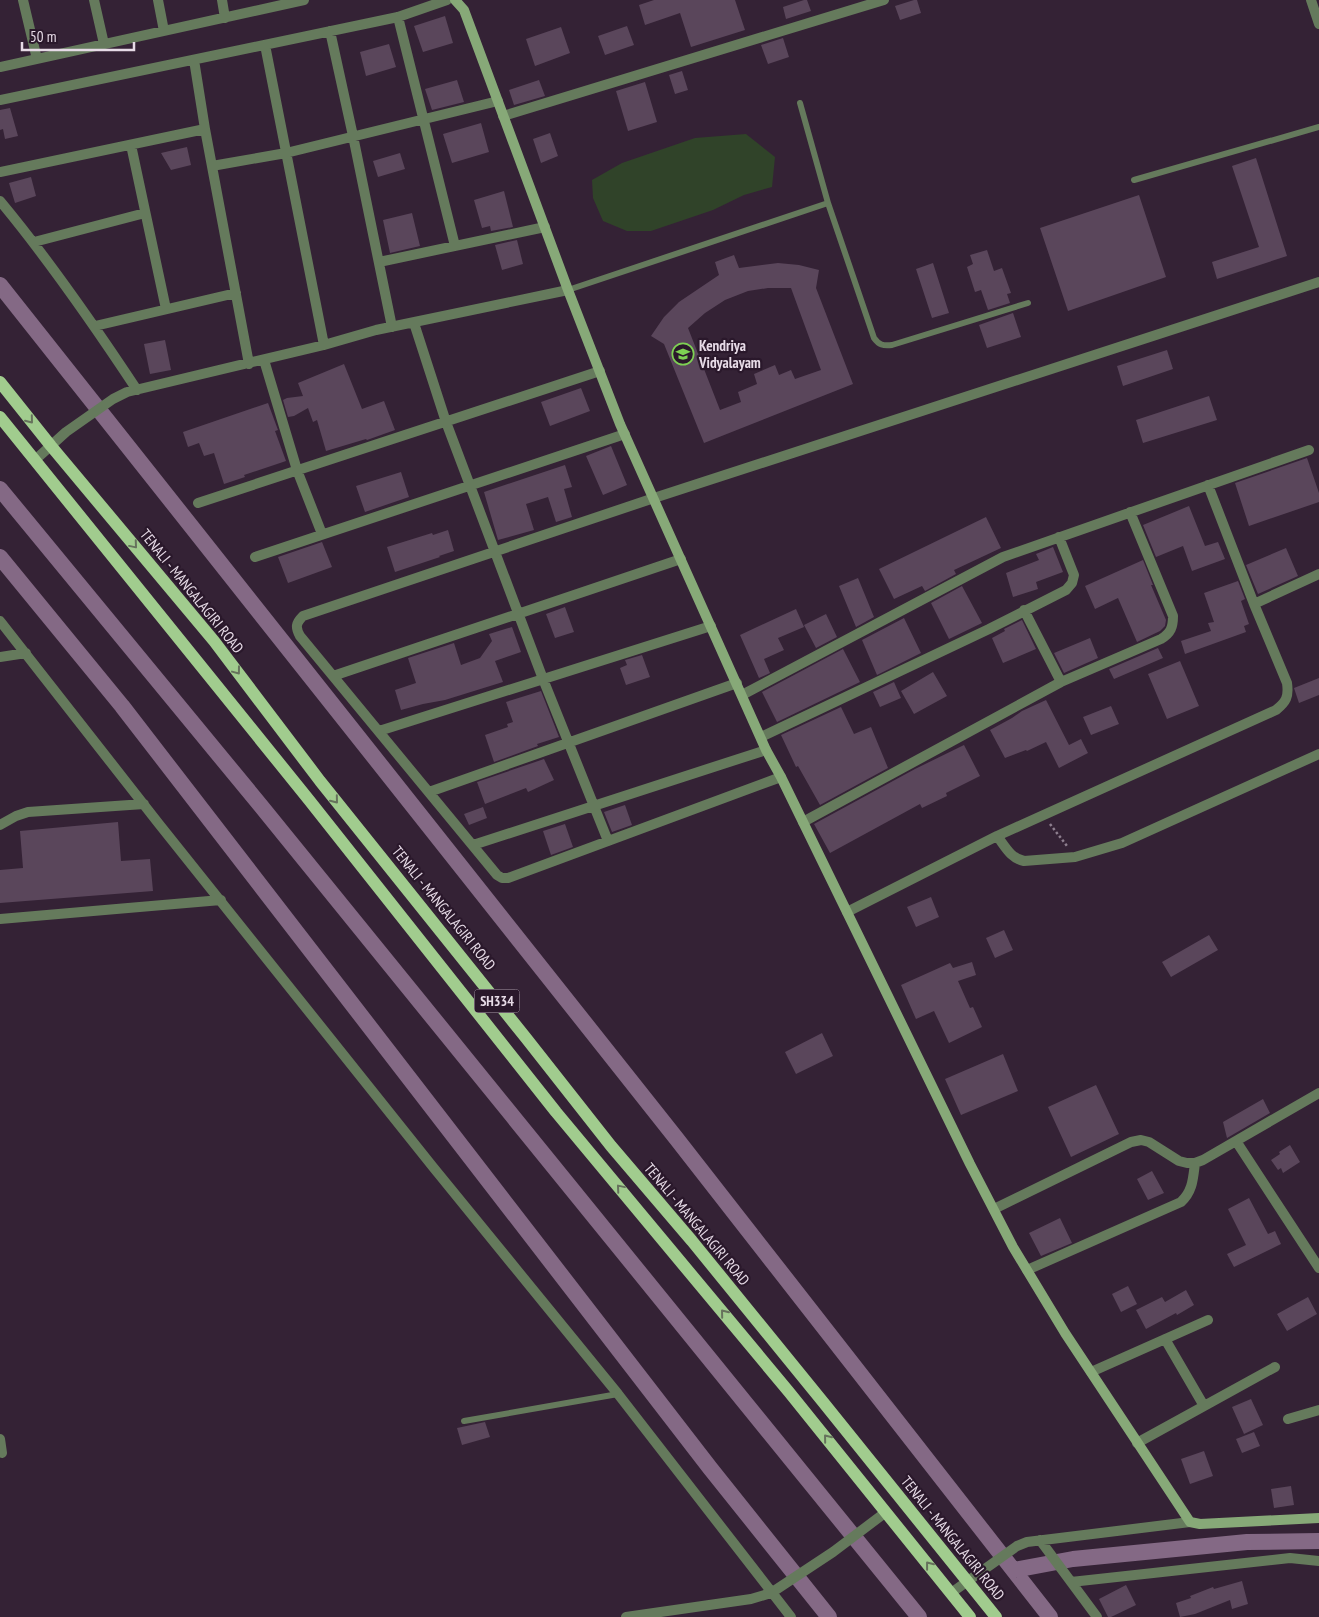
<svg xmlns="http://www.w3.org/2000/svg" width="1319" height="1617" font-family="'PT Sans Narrow',sans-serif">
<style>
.green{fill:#304329}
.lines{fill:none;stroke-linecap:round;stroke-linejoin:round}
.canal{stroke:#846985;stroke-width:16}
.building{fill:#5a465b;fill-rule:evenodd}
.path{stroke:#8e7f8f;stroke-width:2.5;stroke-dasharray:2.5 2.5;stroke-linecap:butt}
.lane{stroke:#657a5c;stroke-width:6}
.street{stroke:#657a5c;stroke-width:10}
.secondary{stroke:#87a978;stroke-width:10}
.primary{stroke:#a1cc8e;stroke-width:12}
.oneway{stroke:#66725c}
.labels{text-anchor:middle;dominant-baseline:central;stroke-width:4.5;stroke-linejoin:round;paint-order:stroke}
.shield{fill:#2a182b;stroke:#aea0af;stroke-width:1}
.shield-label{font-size:14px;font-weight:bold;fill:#e7dbe7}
.poi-label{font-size:15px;font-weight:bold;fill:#e7dbe7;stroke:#2a182b;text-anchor:start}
.street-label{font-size:15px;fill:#e7dbe7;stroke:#2a182b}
</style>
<rect width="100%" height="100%" fill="#342235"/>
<!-- green -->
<path class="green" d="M746,134L775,157L772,187L744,195L713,210L651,231H627L603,221L593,198L592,180L622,163L695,138Z"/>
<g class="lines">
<!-- canal -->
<path class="canal" d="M0,285L676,1138L1050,1617
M0,489L261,806L919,1617
M0,557L122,706L710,1468L829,1617
M1014,1570L1073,1559L1247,1542L1319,1541"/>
</g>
<!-- building -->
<path class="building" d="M654,0H735L745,30L691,47L680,13L645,25L639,5Z
M804,0H807L811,11L786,19L783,7Z
M914,0H917L921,13L900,20L895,6Z
M445,16L453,43L423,52L414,26Z
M627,26L634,45L605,55L598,36Z
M561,27L570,53L535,66L526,39Z
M783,38L789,57L768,64L761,45Z
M389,44L396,67L366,76L360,52Z
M682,71L688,90L675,94L669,75Z
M457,80L464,102L432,110L425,89Z
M539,80L545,96L514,105L509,90Z
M645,82L657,122L628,131L616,91Z
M10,108L18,136L5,139L3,129L0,130V110Z
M481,123L489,152L452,163L443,134Z
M550,133L558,156L541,163L533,139Z
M187,147L191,165L171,170L161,153Z
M400,153L405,169L378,177L373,161Z
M1256,158L1287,256L1217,279L1212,262L1259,247L1232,166Z
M31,177L36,196L15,203L9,183Z
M504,191L513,227L491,231L490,226L482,228L474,200Z
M1139,195L1166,277L1068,311L1040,228Z
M412,213L420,246L390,253L383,220Z
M517,240L523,264L502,270L495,245Z
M987,250L994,271L1002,268L1011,293L1007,294L1010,303L988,310L981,290L975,292L967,267L973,264L970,255Z
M734,255L739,268L778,263L799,265L819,270L816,288L853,384L704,443L664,344L651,336L664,317L679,302L719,275L715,262ZM768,288H791L821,370L795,379L791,370L779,375L775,365L754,374L757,384L738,392L741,402L720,410L688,328L705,313L725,300L748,291Z
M933,263L949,313L932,318L916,269Z
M1013,313L1021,337L987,348L979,325Z
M165,340L171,370L150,374L144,344Z
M1167,350L1173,369L1123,386L1117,366Z
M344,364L362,409L384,401L395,430L367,440L366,439L326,451L317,420L313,422L308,408L294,416L288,417L283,400L287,398L303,396L298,383Z
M581,388L590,411L550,426L541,402Z
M1209,396L1217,420L1143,443L1136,420Z
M268,403L278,430L275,431L286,461L244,475L245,477L224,484L214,453L204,456L199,443L188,447L183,432Z
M611,446L627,485L603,495L586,456Z
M1307,458L1319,493V502L1249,526L1235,483Z
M565,465L572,487L564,489L572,517L556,522L548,497L526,504L534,530L498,540L484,492Z
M401,472L409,497L365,512L356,486Z
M1189,506L1205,546L1218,542L1225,559L1192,571L1183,546L1156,557L1143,525Z
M986,517L1001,548L954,570L956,574L925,591L922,586L894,599L879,569Z
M448,530L454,551L439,556L440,557L395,572L387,547L432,533L433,535Z
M322,542L332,567L288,583L278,557Z
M1053,547L1063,572L1036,582L1038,589L1013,597L1006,573L1039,560L1036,554Z
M1286,548L1298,576L1258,594L1246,565Z
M1143,560L1153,585H1151L1166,620L1165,626L1160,631L1137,642L1118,598L1095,609L1085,586Z
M858,578L874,617L856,627L839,586Z
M1238,581L1245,599L1241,601L1249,624L1244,626L1246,632L1185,654L1181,641L1211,631L1208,623L1214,622L1204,593Z
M962,586L982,623L949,639L931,603Z
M565,607L574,632L555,638L546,614Z
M796,609L804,627L778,638L784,650L764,659L770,673L759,678L740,635Z
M826,614L837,637L816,648L804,625Z
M904,618L921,653L877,675L862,640Z
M1022,620L1036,649L1003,663L992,638L1005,631L1004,629Z
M512,627L521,652L495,661L503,682L445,700L423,704L401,710L395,690L416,683L408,658L454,643L461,665L480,658L492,641L489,634Z
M1090,638L1098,658L1064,673L1054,653Z
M1158,648L1163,658L1114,679L1109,669Z
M843,649L860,682L777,722L762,692Z
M642,655L650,677L626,685L620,668L627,665L625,660Z
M1180,661L1199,706L1167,719L1148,674Z
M933,672L947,696L914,714L901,691Z
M1319,678V695L1299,703L1294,688Z
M894,682L901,698L880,707L873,692Z
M541,691L559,737L537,744L538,746L494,762L485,735L508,727L507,724L513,722L506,702Z
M1046,700L1069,745L1081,739L1088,753L1059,768L1046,742L1027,751L1026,750L1005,758L990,730L1012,718L1022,711Z
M1111,706L1119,724L1091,735L1083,717Z
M841,707L854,734L871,727L888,768L820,805L798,766L796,767L781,735Z
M964,745L980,776L946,793L947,796L922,808L920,804L830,853L814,824L915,769Z
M544,759L554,780L528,792L526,788L485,804L477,782Z
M625,805L632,825L612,832L604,812Z
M483,807L487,818L469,825L464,814Z
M118,822L121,861L150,859L153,891L0,903V870L23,868L20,831Z
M565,824L573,847L551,855L543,831Z
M931,897L939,917L916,927L907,907Z
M1004,930L1013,950L995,958L986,938Z
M1209,935L1218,950L1171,977L1162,962Z
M972,962L976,975L958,981L970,1008L973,1007L982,1027L949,1043L934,1011L916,1019L901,985L950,963L953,968Z
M822,1033L833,1056L796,1074L785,1052Z
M1003,1054L1018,1091L961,1115L945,1079Z
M1096,1085L1119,1134L1071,1157L1048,1107Z
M1263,1099L1270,1113L1227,1138L1223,1122Z
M1290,1145L1300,1162L1283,1173L1281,1168L1278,1170L1271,1160L1280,1154L1279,1152Z
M1152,1171L1164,1193L1148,1200L1137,1179Z
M1249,1198L1268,1234L1275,1231L1281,1244L1234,1267L1227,1254L1246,1245L1228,1209Z
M1060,1218L1072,1243L1041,1256L1029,1233Z
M1128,1286L1137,1304L1121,1312L1112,1294Z
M1186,1290L1194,1305L1177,1315L1176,1313L1146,1329L1136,1310L1162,1297L1165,1302Z
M1308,1297L1317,1314L1287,1331L1277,1314Z
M1251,1399L1263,1425L1244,1434L1232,1407Z
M485,1422L490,1437L462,1445L457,1428Z
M1254,1432L1260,1446L1242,1453L1236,1439Z
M1204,1451L1213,1476L1190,1484L1181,1459Z
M1291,1486L1294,1505L1274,1508L1271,1489Z
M1242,1581L1248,1604L1232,1609L1230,1600L1195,1614L1180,1617L1176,1603L1191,1598L1190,1596L1213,1587L1214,1589Z
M1126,1585L1136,1605L1111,1617H1108L1099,1599Z"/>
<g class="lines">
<!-- path -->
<path class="path" d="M1050,824L1067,846"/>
<!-- lane -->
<path class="lane" d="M800,103L828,203L874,338C879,345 883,346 892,345L1028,303
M1134,180L1319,127
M568,290L828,203
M464,1421L618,1394"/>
<!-- street -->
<path class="street" d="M23,0L37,59
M94,0L104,44
M158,0L164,31
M222,0L225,18
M1311,0L1319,24
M398,17L455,246
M330,31L353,136L392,327
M265,45L324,345
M194,60L205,129L249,364
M0,67L304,0
M0,100L398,17L447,0
M503,116L884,0
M131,145L166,309
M212,166L286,153L498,101
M0,172L205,129
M0,201C50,261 94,325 137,390
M34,242L145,213
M379,262L545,227
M414,323L446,422L543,679L608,841
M95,326L236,293
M264,360L297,470L322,534
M35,460L66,432L113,399L127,392L324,345L376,330L568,290
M1208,485L1254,604L1319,574
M198,503L600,371
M255,557L625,434
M1024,610L1061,682
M0,621L159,824L433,1167L618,1394L791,1617
M0,657L26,653
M333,676L681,559
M742,695L1003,557L1309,450
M379,731L711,626
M761,737L989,629L1066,590L1072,583L1074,575L1059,537
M781,777L508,878H502L497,875L300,636C295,627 296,623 303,616L654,498L1319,282
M429,792L737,683
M803,822L1061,682L1161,639C1171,633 1173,627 1173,616L1130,512
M0,825L16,816L28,812L144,804
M997,836C1005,846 1010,858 1024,861L1075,857L1122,843L1319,754
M473,845L766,750
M847,912L997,836L1276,710C1286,702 1289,697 1287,683L1254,604
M0,919L221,900
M1236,1141L1319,1268
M994,1209L1131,1142L1141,1140L1149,1142L1179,1161L1187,1163H1195L1203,1160L1319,1093
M1027,1270L1181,1202C1193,1191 1193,1178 1195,1163
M1165,1339L1204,1406
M1091,1372L1208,1320
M1288,1419L1319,1410
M0,1439L2,1453
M1137,1443L1275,1367
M1040,1540L1097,1617
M1071,1582L1290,1558L1319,1561
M951,1593L1017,1546L1027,1542L1190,1522
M626,1617L751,1599L771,1593L833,1552L886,1512"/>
<!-- secondary -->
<path class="secondary" d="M455,0L464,10L568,290L620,424L766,750L781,777L970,1164L1013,1247L1065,1333L1190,1522L1200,1524L1319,1518"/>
<!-- primary -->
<path class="primary" d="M0,382L51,446L214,641L320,781L526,1038L611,1146L692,1241L823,1402L996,1617
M0,417L309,800L556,1112L789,1392L970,1617"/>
</g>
<!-- one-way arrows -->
<defs><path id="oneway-chevron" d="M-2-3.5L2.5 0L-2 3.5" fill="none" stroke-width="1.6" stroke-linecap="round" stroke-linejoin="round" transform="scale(1.25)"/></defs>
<g class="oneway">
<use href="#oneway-chevron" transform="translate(30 420) rotate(51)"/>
<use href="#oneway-chevron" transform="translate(134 545) rotate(50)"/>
<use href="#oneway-chevron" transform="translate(237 671) rotate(53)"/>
<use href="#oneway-chevron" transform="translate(335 800) rotate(51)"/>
<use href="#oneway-chevron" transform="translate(620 1188) rotate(-130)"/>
<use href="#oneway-chevron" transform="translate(724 1313) rotate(-129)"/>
<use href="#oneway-chevron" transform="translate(827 1438) rotate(-129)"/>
<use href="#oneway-chevron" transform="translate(929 1565) rotate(-128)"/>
</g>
<!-- icons -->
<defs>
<g id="school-ring" transform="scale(1.125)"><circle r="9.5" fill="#2a182b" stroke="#7ed153" stroke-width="1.5"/><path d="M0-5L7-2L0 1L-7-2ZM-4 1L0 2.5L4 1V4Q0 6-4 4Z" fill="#7ed153"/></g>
</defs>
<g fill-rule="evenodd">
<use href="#school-ring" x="683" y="354"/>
</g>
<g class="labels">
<!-- shield labels -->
<rect class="shield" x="474.5" y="989.5" width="45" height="23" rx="4"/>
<g class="shield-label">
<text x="497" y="1001">SH334</text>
</g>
<!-- poi labels -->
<g class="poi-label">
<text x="699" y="345">Kendriya<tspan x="699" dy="17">Vidyalayam</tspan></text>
</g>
<!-- street labels -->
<g class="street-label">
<text transform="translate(192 591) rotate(51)">TENALI - MANGALAGIRI ROAD</text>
<text transform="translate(444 908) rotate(51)">TENALI - MANGALAGIRI ROAD</text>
<text transform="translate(697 1224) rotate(50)">TENALI - MANGALAGIRI ROAD</text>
<text transform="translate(953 1538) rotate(51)">TENALI - MANGALAGIRI ROAD</text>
</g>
</g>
<!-- scale -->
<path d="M22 42v8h112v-8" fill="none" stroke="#e7dbe7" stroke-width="2.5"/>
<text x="30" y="42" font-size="15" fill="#e7dbe7" stroke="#2a182b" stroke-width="4" paint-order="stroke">50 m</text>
</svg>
